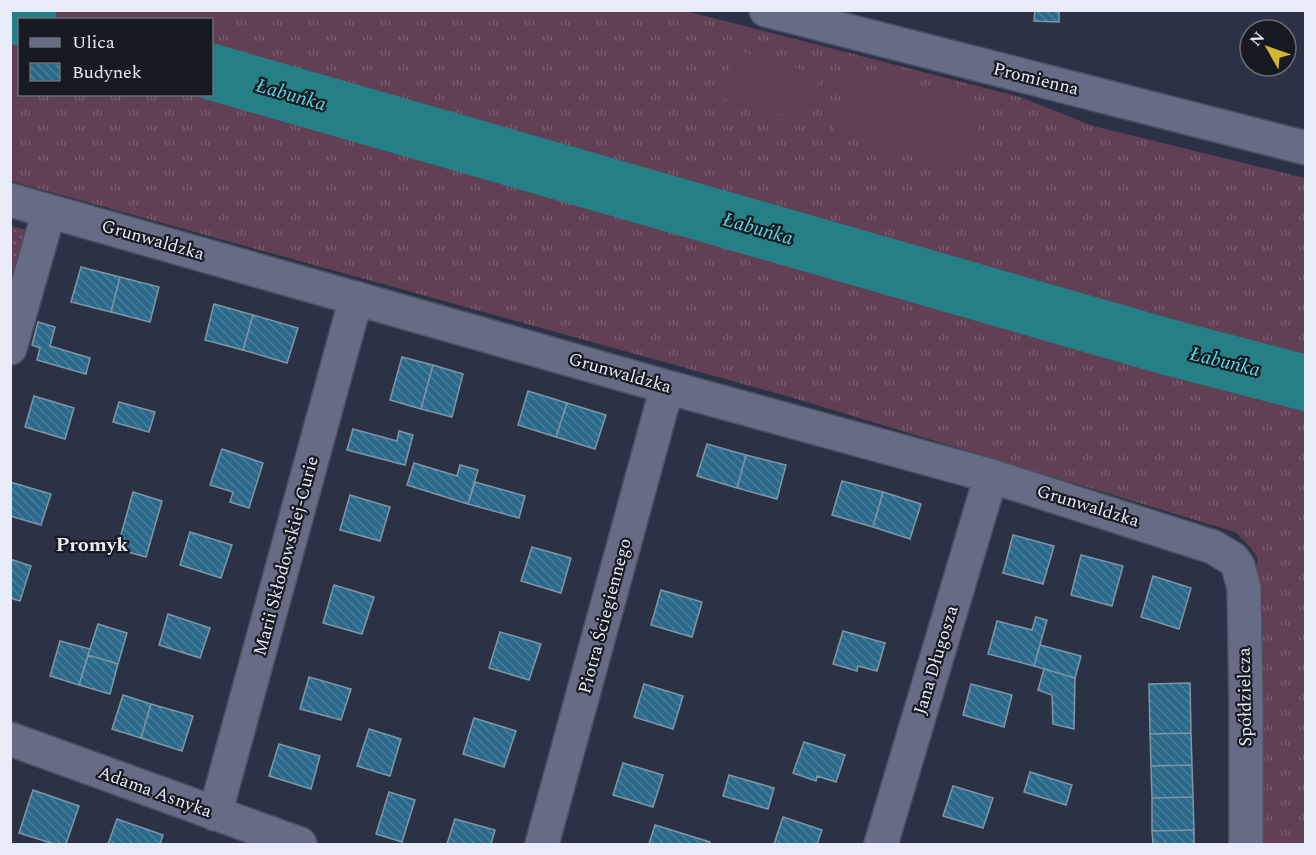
<svg xmlns="http://www.w3.org/2000/svg" width="1316" height="855" font-family="Spectral,serif">
<style>
.grass{fill:url(#grass-tufts);fill-rule:evenodd}
.park{fill:url(#park-dots)}
.pitch{fill:#613f55}
.lines{fill:none;stroke-linecap:round;stroke-linejoin:round}
.river{stroke:#258086;stroke-width:56}
.building{fill:url(#building-back-hatch);stroke:#7e97a6;stroke-width:1.5}
.minor-casing{stroke:#4b5061;stroke-width:36}
.minor{stroke:#656c83;stroke-width:33}
.labels{text-anchor:middle;dominant-baseline:central;stroke-width:4.5;stroke-linejoin:round;paint-order:stroke}
.street-label{font-size:18px;fill:#e8ecf9;stroke:#171a23}
.water-label{font-size:20px;font-style:italic;fill:#56d8e0;stroke:#171a23}
.neighbourhood-label{font-size:20px;font-weight:bold;fill:#e8ecf9;stroke:#171a23}
</style>
<defs>
<pattern id="grass-tufts" width="24" height="20" patternUnits="userSpaceOnUse" patternTransform="scale(1.5)"><rect width="24" height="20" fill="#613f55"/><path d="M3 7l-1-3M5 7V3M7 7l1-3M15 17l-1-3M17 17v-4M19 17l1-3" fill="none" stroke="#785b6e"/></pattern>
<pattern id="park-dots" width="8" height="8" patternUnits="userSpaceOnUse" patternTransform="scale(1.5)"><rect width="8" height="8" fill="#613f55"/><path d="M2 2h.1M6 6h.1" fill="none" stroke="#785b6e" stroke-width="1.8" stroke-linecap="round"/></pattern>
<pattern id="building-back-hatch" width="6" height="6" patternUnits="userSpaceOnUse" patternTransform="scale(1.5)"><rect width="6" height="6" fill="#2b698b"/><path d="M-1 5l2 2M0 0l6 6M5-1l2 2" fill="none" stroke="#4a7f9c"/></pattern>
</defs>
<rect width="100%" height="100%" fill="#2c3245"/>
<!-- grass -->
<path class="grass" d="M10,11H686L1020,97L1093,126L1305,178V844H1261V767L1257,557L1249,546L1235,532L790,397L11,181ZM20,20H212V94H20Z"/>
<!-- park -->
<path class="park" d="M11,226L27,230L11,289Z"/>
<!-- pitch -->
<path class="pitch" d="M736,50L820,75L806,122L722,98Z
M851,68L985,106L967,170L833,132Z"/>
<g class="lines">
<!-- river -->
<path class="river" d="M10,14L29,20
M212,72L1175,349L1306,383"/>
</g>
<!-- building -->
<path class="building" d="M1035,10H1059V22L1034,21Z
M81,267L120,277L111,312L71,302Z
M120,277L159,287L150,322L111,312Z
M214,304L253,315L243,350L205,340Z
M253,315L298,328L287,363L243,350Z
M38,322L55,327L50,346L90,358L86,374L37,360L40,348L32,345Z
M402,357L433,365L421,409L390,400Z
M433,365L463,374L452,417L421,409Z
M528,391L567,403L556,437L518,425Z
M34,396L74,408L65,439L25,427Z
M119,402L155,412L149,432L113,422Z
M567,403L606,415L595,449L556,437Z
M353,429L397,441L399,431L413,435L405,465L347,450Z
M707,444L746,455L737,488L697,476Z
M222,449L263,463L249,508L230,502L233,492L210,485Z
M746,455L786,465L777,499L737,488Z
M414,463L457,476L460,465L478,470L468,504L407,485Z
M842,481L883,492L873,527L832,515Z
M10,482L51,494L41,525L10,516Z
M475,482L525,496L519,518L468,504Z
M133,492L162,501L146,557L117,549Z
M883,492L921,504L910,539L873,527Z
M350,495L390,507L380,541L340,530Z
M190,532L232,545L221,578L180,565Z
M1013,535L1054,546L1043,584L1003,573Z
M532,547L571,558L561,593L521,581Z
M1081,555L1123,566L1112,606L1071,595Z
M10,559L31,566L20,601L10,598Z
M1153,576L1191,588L1179,629L1141,617Z
M334,585L374,597L362,634L323,623Z
M661,590L702,602L692,637L651,625Z
M168,614L210,628L200,658L159,645Z
M1036,617L1047,620L1034,666L988,654L997,621L1032,630Z
M98,624L127,633L118,664L88,655Z
M843,631L885,643L877,671L858,666L857,671L833,664Z
M500,632L541,644L529,680L489,668Z
M60,641L90,649L79,685L50,676Z
M1040,645L1081,656L1075,678L1034,666Z
M88,655L118,664L110,694L79,685Z
M1044,669L1075,678L1074,729L1053,724L1052,695L1038,690Z
M309,677L351,689L341,720L300,709Z
M1190,683L1191,733L1150,734L1149,684Z
M644,684L683,696L673,729L634,717Z
M971,684L1012,695L1004,727L963,715Z
M123,695L151,704L141,738L112,729Z
M151,704L193,716L182,751L141,738Z
M474,718L516,731L504,767L463,754Z
M369,729L401,739L390,776L357,766Z
M1191,733L1192,765L1151,766L1150,734Z
M804,742L845,755L836,782L817,776L816,781L793,773Z
M279,744L320,756L311,789L269,776Z
M623,763L663,775L653,807L613,795Z
M1192,765L1193,797L1152,798L1151,766Z
M1030,772L1072,785L1066,805L1024,792Z
M729,775L774,788L768,809L723,796Z
M953,786L993,798L983,828L943,816Z
M33,790L79,806L66,844H54L19,833Z
M389,792L415,800L402,842L376,834Z
M1193,797L1194,830L1152,831V798Z
M783,817L822,830L817,844H774Z
M117,819L163,835L160,844H108Z
M455,819L495,830L491,844H447Z
M655,825L710,842L709,844H649Z
M1194,830V844H1153L1152,831Z"/>
<g class="lines">
<!-- minor casing -->
<g class="minor-casing">
<path id="minor" d="M766,10L1306,148
M10,200L667,387L991,476L1213,547L1233,559L1238,566L1244,588L1246,702V844
M10,348L49,211
M10,739L300,844
M215,814L356,298
M542,844L667,387
M881,844L991,476"/>
</g>
<!-- minor -->
<use href="#minor" class="minor"/>
</g>
<g class="labels">
<!-- street labels -->
<g class="street-label">
<text transform="translate(1036 79) rotate(14)">Promienna</text>
<text transform="translate(153 240) rotate(16)">Grunwaldzka</text>
<text transform="translate(620 373) rotate(16)">Grunwaldzka</text>
<text transform="translate(1088 506) rotate(17)">Grunwaldzka</text>
<text transform="translate(286 556) rotate(-75)">Marii Skłodowskiej-Curie</text>
<text transform="translate(605 616) rotate(-75)">Piotra Ściegiennego</text>
<text transform="translate(936 660) rotate(-73)">Jana Długosza</text>
<text transform="translate(1245 697) rotate(-91)">Spółdzielcza</text>
<text transform="translate(155 792) rotate(20)">Adama Asnyka</text>
</g>
<!-- water labels -->
<g class="water-label">
<text transform="translate(291 95) rotate(16)">Łabuńka</text>
<text transform="translate(758 229) rotate(16)">Łabuńka</text>
<text transform="translate(1225 362) rotate(14)">Łabuńka</text>
</g>
<!-- neighbourhood labels -->
<g class="neighbourhood-label">
<text x="92" y="545">Promyk</text>
</g>
</g>
<!-- border -->
<rect width="1316" height="855" fill="none" stroke="#e8ecf9" stroke-width="24"/>
<!-- legend -->
<rect x="18" y="18" width="195" height="78" fill="#171a23" stroke="#6b6e79" stroke-width="1.5"/>
<rect x="30" y="38" width="30" height="9" fill="#656c83" stroke="#6b6e79" stroke-width="1.5"/>
<text x="72" y="48" font-size="18" fill="#e8ecf9">Ulica</text>
<rect x="30" y="63" width="30" height="18" fill="url(#building-back-hatch)" stroke="#6b6e79" stroke-width="1.5"/>
<text x="72" y="78" font-size="18" fill="#e8ecf9">Budynek</text>
<!-- north arrow -->
<g transform="translate(1268 48) rotate(310)"><circle r="28" fill="#171a23" stroke="#6b6e79" stroke-width="1.5"/>
<path d="M0-4.5L10 22L0 15L-10 22Z" fill="#d3b635"/>
<text y="-9" font-size="16" font-weight="bold" text-anchor="middle" fill="#e8ecf9">N</text>
</g>
</svg>
